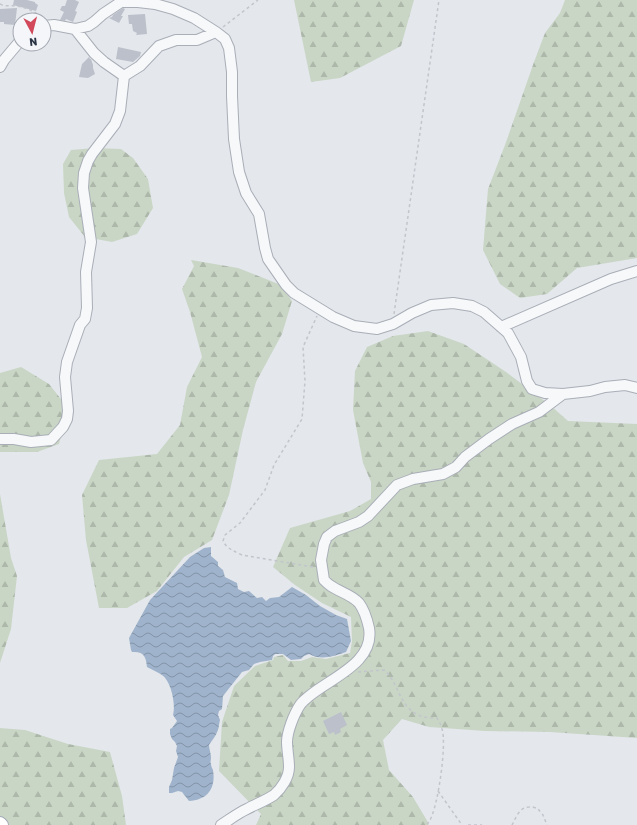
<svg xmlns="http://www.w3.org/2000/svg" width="637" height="825" font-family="Rubik,sans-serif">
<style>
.forest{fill:url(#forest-firs)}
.water{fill:url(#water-waves)}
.building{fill:#bbc0ca}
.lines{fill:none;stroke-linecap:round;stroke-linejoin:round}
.minor-casing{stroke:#a9aeb7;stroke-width:12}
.major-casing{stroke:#a3abb8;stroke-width:14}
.path{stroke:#c2c5cb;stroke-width:1.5;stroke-dasharray:3 3;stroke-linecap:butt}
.minor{stroke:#f7f8fa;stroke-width:10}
.major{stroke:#fff;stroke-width:12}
</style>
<defs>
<pattern id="forest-firs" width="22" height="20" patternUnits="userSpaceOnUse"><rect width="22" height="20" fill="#c9d6c5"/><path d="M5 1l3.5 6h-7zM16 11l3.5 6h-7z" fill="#adb8ab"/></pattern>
<pattern id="water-waves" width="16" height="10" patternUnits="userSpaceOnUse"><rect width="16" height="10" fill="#9fb4cc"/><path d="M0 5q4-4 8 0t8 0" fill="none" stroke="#8293a7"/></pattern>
</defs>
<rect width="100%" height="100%" fill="#e4e7ec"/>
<!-- forest -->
<path class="forest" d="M294,0H414L401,46L340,78L311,82Z
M565,0H637V258L577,268L547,294L520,298L500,284L483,250L488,189L505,145L534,62L545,33L560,13Z
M95,148L121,149L133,158L148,179L153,208L137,234L112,242L85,237L69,217L64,193L63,164L71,150Z
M191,260L238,268L281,285L292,301L282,334L256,382L243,430L229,495L212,540L184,557L157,591L127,608H99L86,540L82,495L99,460L157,454L180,425L187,387L202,357L190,312L182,289L194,266Z
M428,331L464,344L506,372L550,405L568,421L637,424V738L550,732L485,731L429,727L402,719L383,740L389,770L413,797L429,824L428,825H256L261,814L219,771L222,722L234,686L255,666L273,660L274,657L283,655L288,661H301L312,657L326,659L350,653L352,641L351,617L322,603L295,585L273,567L290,528L350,511L371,499V482L363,463L353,410L355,371L367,347L393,336Z
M21,367L49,384L68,408L59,444L37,452H0V373Z
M0,494L11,558L17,576L11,629L0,663Z
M0,728L25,730L68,744L110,752L122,796L126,825H0Z"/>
<!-- water -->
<path class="water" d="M211,547V556L218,562V566L223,570L225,577L237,583L238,589L244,592L249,591L257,598L262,597L266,601L270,598L279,597L292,587L306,595L320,606L336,615L347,619L351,641L346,652C334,656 321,661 309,654L304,656L301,659L291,660L283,654H275L273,656L272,660L260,662L254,664L249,670L242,672L223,696L222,709L219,711L218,715L220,720C219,723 219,727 218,730C216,736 212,740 209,745C209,749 211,753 211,758C211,760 210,762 211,764C211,766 212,768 213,770C216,788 208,800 189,801L182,792L178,791L172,793H169V787L172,780L174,768L178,757L176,751L177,746L175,742L172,739L170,734V729L172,728L177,721L173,715C176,704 171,681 162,675C158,672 152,670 147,667C146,657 144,651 132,652L131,650L129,638L150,600L190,557L204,548Z"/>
<!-- building -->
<path class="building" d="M14,0H27L35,2V3L38,5L36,11L13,5Z
M67,0H75L79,2L75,11L77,12L73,22L66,19L65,21L60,20L64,12L60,10L62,6H65Z
M17,8L15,25L4,24V22H0V9Z
M123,8L125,9L121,16H123L119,23L109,18L112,17L113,15Z
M145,14L147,34L136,35L137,33L133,31L132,24H129L128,15Z
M118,47L141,52L140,56L133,62L116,59Z
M89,57L90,59H91L93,65V68L95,74L88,78L79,77L82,64Z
M341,712L347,725L340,729L341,732L335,735L334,732L329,734L323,721Z"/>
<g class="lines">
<!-- minor casing -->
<g class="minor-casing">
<path id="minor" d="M44,26L54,25L75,29L88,26L94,22L103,14L121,2H138L155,4L173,9L194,18L216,32L225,39L229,48L232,72V96L234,139L239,172L246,193L259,214L265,248L268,259L286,285L294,293L333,317L354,326L377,329L393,324L412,313L431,305L453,303L472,306L484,312L508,333L521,357L527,381L532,389L545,393L563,394L590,391L605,387L625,385L637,388
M75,29L94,53L104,62L124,76
M0,67L4,60L20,41
M124,76L140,66L159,46L176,40H197L216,32
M501,327L611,279L637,271
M0,439H14L31,442L51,440L63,427L67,419L68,411L65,377L67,362L80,325L85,319L87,308L86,272L91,242L83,188L84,173L88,161L92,154L115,124L120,111L124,76
M221,825C229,820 238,813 247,809C256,804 265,801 274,795C282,788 289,777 289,767C289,758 287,750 287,742C287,732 294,714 300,705C302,702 306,699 308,697C330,678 375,663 369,628C367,619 365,611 359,603C352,595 340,592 331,586C328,584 326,582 324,580L321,560L324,544L327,537L335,531L359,522L368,516L397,485L413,479L443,474L456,467L465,457L489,439L512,424L539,412L563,394"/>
</g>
<!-- major casing -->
<g class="major-casing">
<path id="major" d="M0,823L2,825"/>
</g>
<!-- path -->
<path class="path" d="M0,4C5,7 10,5 16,6C27,7 34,12 43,17
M223,27L258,0
M394,314L439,0
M313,567L242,555C234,551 227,549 223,541L225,535L240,523L265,490L274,465L302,419L305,381L303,347L317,316
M358,672L384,670C391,676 394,683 398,691C406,709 416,719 437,718C439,721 441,725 442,729C447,744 438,806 430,820C429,822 428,823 426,825
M438,791L462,825
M468,825H482
M512,825C516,818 519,807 529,807C532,806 536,808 538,809L543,815L547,825"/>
<!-- minor -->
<use href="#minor" class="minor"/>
<!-- major -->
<use href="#major" class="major"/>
</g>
<!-- north arrow -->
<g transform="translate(32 32) rotate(173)"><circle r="19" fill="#f4f6f9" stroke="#a4a8b1"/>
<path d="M0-3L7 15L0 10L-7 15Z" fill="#d1495b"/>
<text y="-6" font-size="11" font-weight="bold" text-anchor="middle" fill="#2b3445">N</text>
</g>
</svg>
